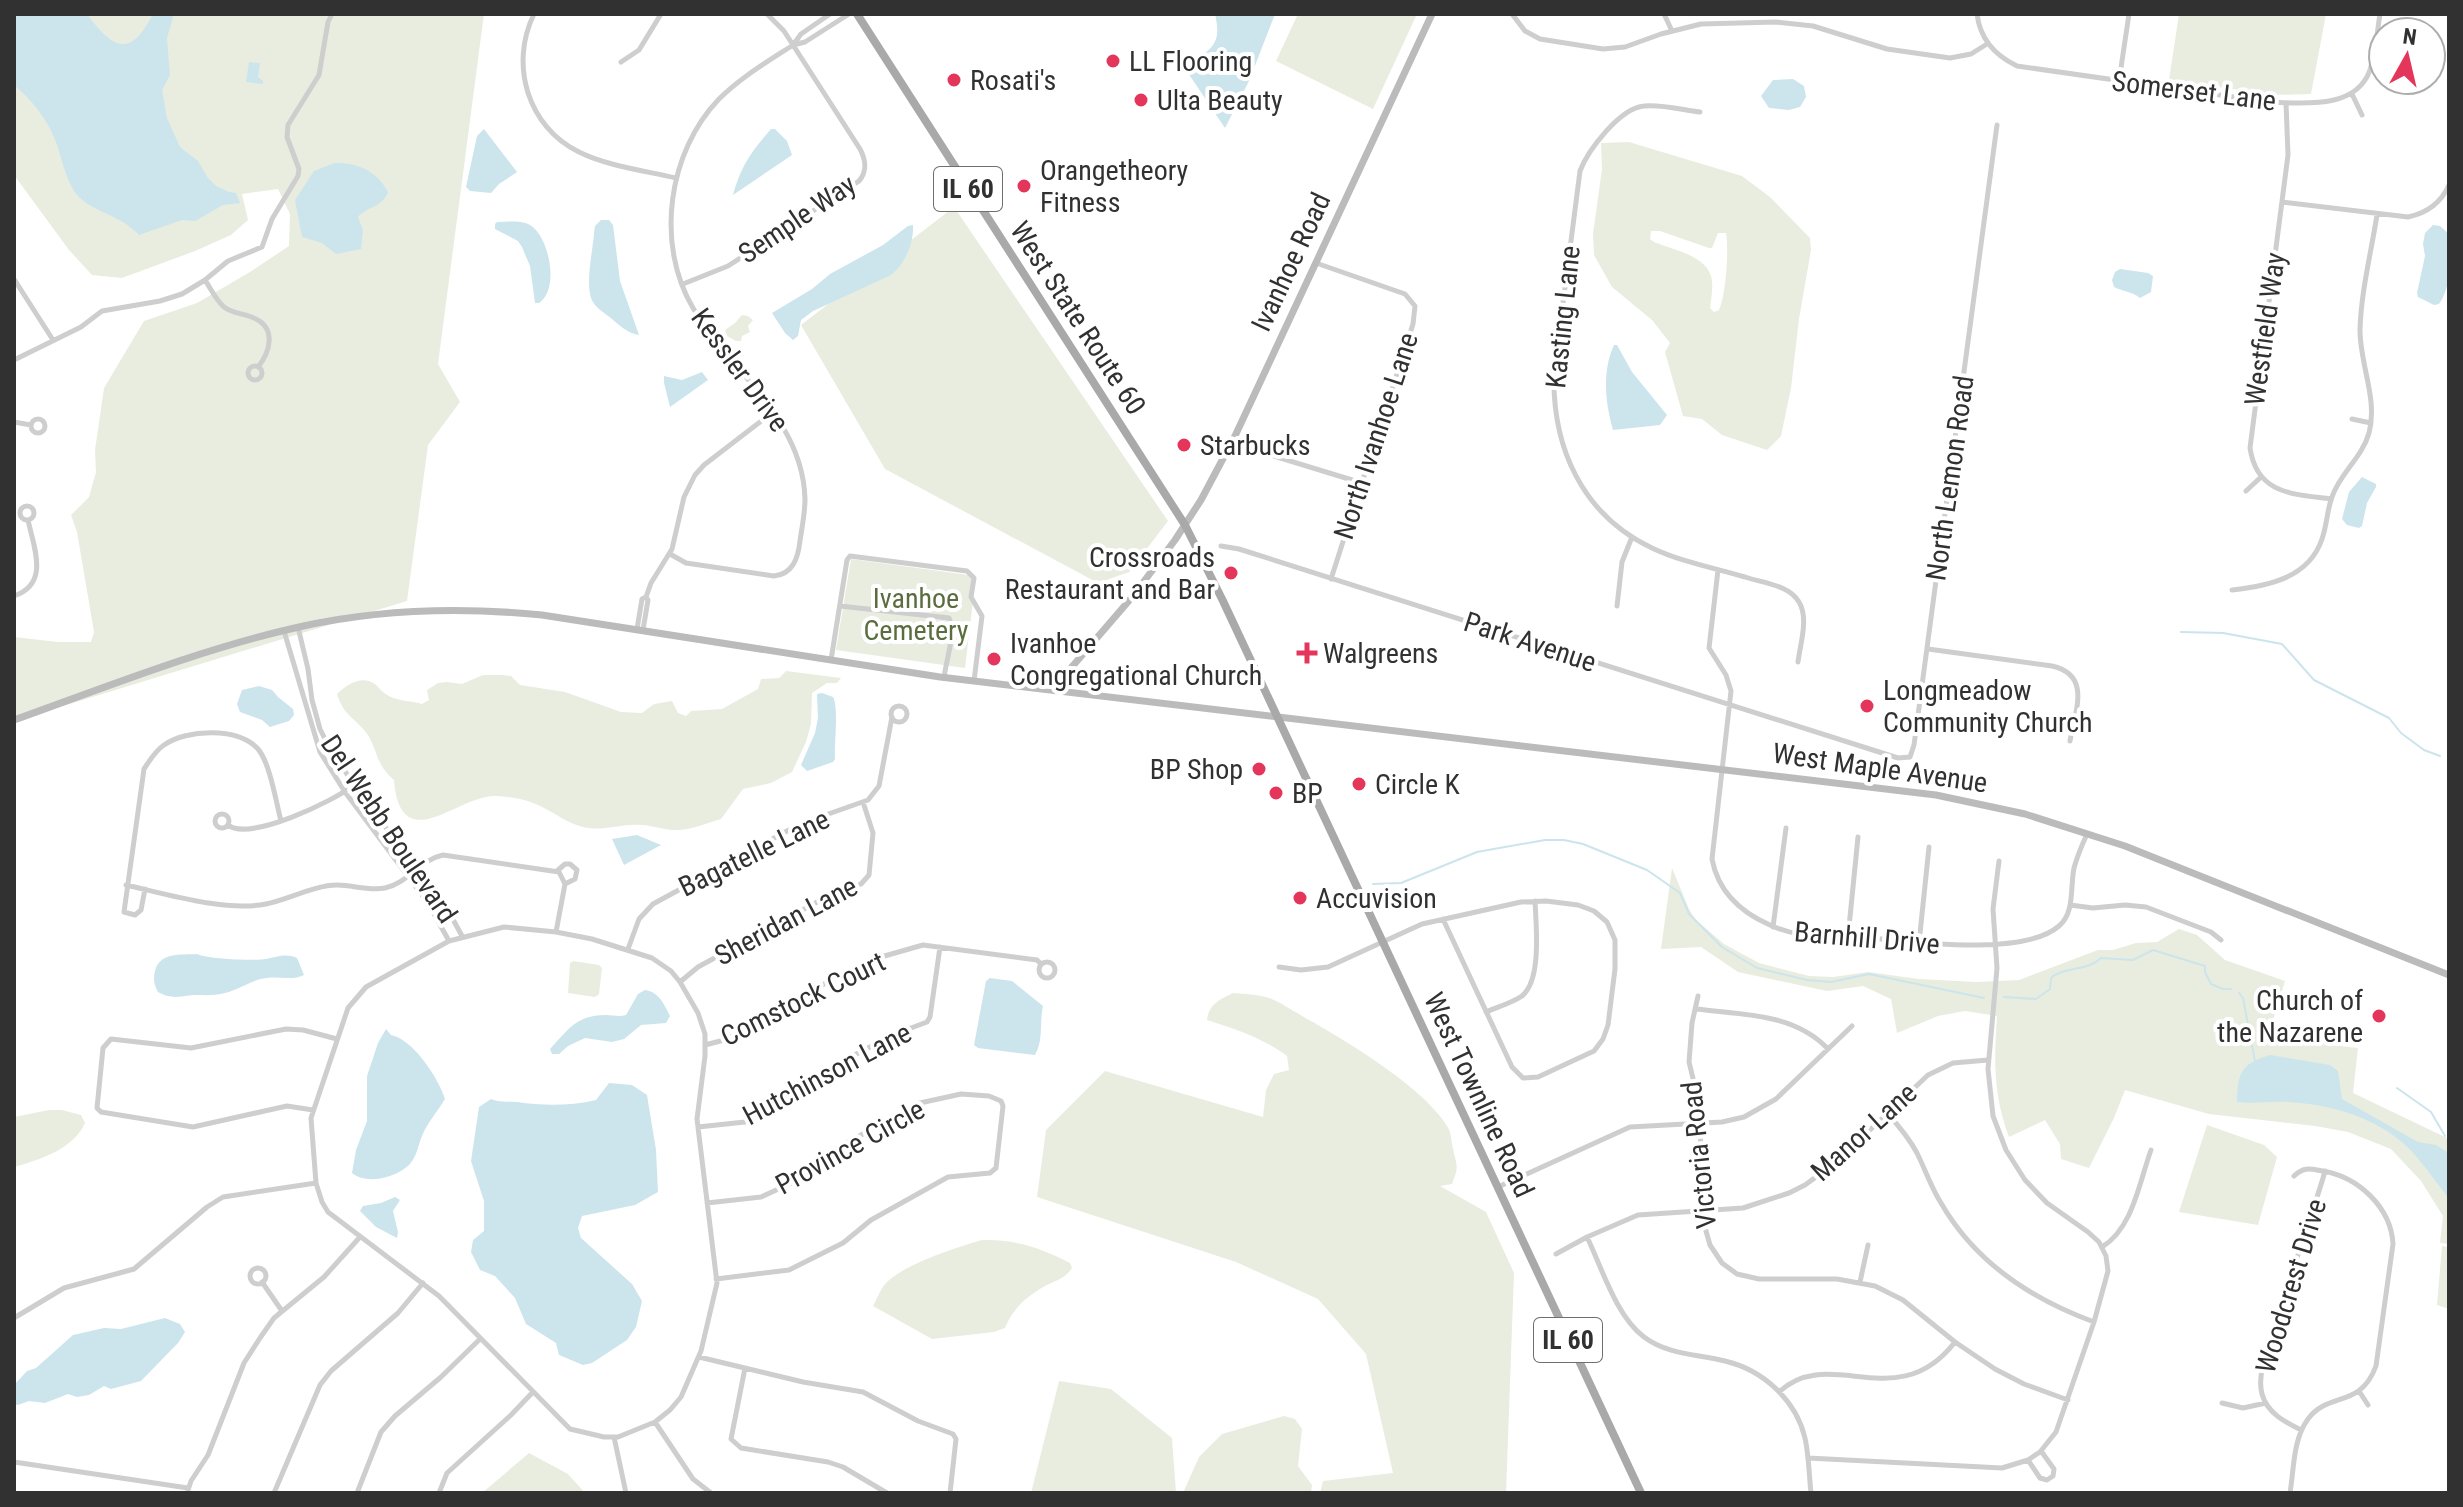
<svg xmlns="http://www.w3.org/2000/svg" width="2463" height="1507" font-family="'Roboto Condensed',sans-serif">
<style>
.green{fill:#e9eddf;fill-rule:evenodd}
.water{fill:#cce4ec}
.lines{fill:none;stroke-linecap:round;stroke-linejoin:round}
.stream{stroke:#cce4ec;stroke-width:2}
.street{stroke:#cecece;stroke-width:5}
.secondary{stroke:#bbb;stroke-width:7}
.primary{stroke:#a9a9a9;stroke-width:8}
.poi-dot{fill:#e4365b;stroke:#fff;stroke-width:3}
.labels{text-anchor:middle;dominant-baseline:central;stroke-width:8;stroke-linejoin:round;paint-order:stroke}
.shield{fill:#fff;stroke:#6f6f6f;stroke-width:2}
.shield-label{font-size:26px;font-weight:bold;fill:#313131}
.poi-label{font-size:28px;fill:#313131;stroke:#fff;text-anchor:start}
.street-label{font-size:28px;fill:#313131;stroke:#fff}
.park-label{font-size:28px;fill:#5a6d3e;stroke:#fff}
</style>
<rect width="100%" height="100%" fill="#fff"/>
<!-- green -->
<path class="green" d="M14,14H484L438,364L460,402L428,445L407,601L14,721V637L58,642H91L94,632L77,532L71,515L89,497L96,472L95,450L104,388L144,321L197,303L250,272L289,246L290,214L278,189L242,194L248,220L231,235L195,251L122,278L92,275L69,250L14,175Z
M1298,14H1417L1373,109L1276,61Z
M2179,14H2326L2311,94L2274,95L2169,80Z
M1629,142L1742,176L1770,197L1810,238L1811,250L1799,319L1791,388L1781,436L1767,450L1722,435L1702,419L1683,416L1665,352L1670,343L1652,320L1612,287L1594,255L1593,234L1602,169L1601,143ZM1651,231H1660L1709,248H1712L1718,233H1726C1729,249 1726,295 1719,310L1714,312L1710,308C1711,300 1713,289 1712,281C1710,256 1673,250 1654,242L1650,239Z
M954,207L1168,521L1129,572L1098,583L885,469L801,325Z
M742,315L748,316L753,320L748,326L750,332L742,336L741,341H736L727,336L725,330L735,323Z
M851,559L976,576L965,668L836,650Z
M786,671L841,678L837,683H827L812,693L811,724L806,742L792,772L771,783L743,789L721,819C707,823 693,829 679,830C664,831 649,823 631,825C614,826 600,831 583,827C569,824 556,814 544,808C530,800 513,797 497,796C470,794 432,828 411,818C398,812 395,793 394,780C374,764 378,746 364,730C352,716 343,714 337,694C347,684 363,674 376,685C381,690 384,694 391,697C400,701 412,701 422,704L429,700L427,690L438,683L447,682L462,684L483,675H502L511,676L520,685L565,692L621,712L642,713L654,704L672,701L678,713L686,716L691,711L722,709L758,689L761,679L779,678Z
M1672,868L1689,909L1696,920L1724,944L1759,963L1809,976L1833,977L1868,972L1919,979L1976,982L2019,980L2098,950H2113L2136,943L2157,942L2179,929L2197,935L2225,960L2285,981L2269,1033L2286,1040L2358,1048L2353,1093L2447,1138L2449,1133V1244L2440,1243L2443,1216L2421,1181L2391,1149L2348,1132L2315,1126L2209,1114L2125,1090L2114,1118L2089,1168L2061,1159L2060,1144L2045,1120L2009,1137C1993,1094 1994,1061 1997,1016L1965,1011L1938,1016L1897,1033L1891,999L1863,986L1827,991L1738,972L1701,947L1661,949Z
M573,961L599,965L602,968L599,994L595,997L568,993L570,963Z
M1233,993C1245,994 1257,994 1269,998C1280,1002 1291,1010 1302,1016C1342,1038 1424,1087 1447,1126C1452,1134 1451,1140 1453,1149C1457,1166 1459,1167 1452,1184L1440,1186L1486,1212L1514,1273L1506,1493H1320L1323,1481L1393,1473L1366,1354L1318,1299L1236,1262L1037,1197L1046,1130L1105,1071L1263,1117L1266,1090L1274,1074L1289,1070L1287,1056C1263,1038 1235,1029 1207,1020C1209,1004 1219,1000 1233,993Z
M49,1110H62L81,1115L85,1123C74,1149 39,1160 14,1167V1117Z
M2207,1125L2264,1145L2277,1157L2258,1225L2179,1212Z
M982,1240C1015,1239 1041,1248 1070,1263L1072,1268C1066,1278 1055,1281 1045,1286C1026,1297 1013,1308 1005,1328L994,1332L932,1339L873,1306C877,1299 880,1290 885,1284C904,1264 955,1248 982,1240Z
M2442,1246L2449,1247V1309L2437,1305Z
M1059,1381L1111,1389L1172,1438L1176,1493H1031Z
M1284,1416L1295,1419L1302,1429L1298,1466L1312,1485L1311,1493H1183L1199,1457L1222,1434Z
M529,1453L568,1474L585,1493H482Z"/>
<!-- water -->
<path class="water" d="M14,14H87C113,49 130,59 153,14H174L167,38L170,75L162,90L167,118L180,147L198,161L208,178L216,186L229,192L236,193L240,203L223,205L195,221L182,220L139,235C119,213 88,212 74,191C65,176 62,160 57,145C49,121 33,101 14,85Z
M1215,14H1275L1249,81L1225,128L1184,67C1209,50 1223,47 1215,14Z
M249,62L260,63L258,77L263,81V84L246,82Z
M1793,79L1804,86L1806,97L1800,107L1789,110L1769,108L1761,96L1773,80Z
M484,129L517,172L499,184L491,193L470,191L466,187L477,136Z
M771,129H775L787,141L792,155L733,195C741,166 751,152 771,129Z
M334,163C357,162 377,171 388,192C382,208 367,206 358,217L363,230L361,249L336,254L322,243L302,237L295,200L314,171Z
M601,220H609L613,225L620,281L639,335C629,334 620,326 612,319C606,314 597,309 593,302C584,287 593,251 594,233L595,226Z
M497,222C509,222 525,219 534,228C550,243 559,290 539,303H535L530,266L522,247L518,241L495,229V224Z
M913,225C914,243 905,264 891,275L813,311L801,320L798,336L793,340L785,333L772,313L812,289L830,274L883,245L908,226Z
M2433,225L2440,226L2449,234C2449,257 2453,284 2439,304L2434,305L2418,297L2417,293L2425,256L2423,244L2425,233Z
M2120,269L2148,273L2153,276L2151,292L2140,298C2133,292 2122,291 2114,287L2112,280L2115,272Z
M1614,345H1617L1632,372L1667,415L1660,425L1613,430C1605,402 1602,371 1614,345Z
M702,372L708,380L670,407L664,383V376L682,380Z
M2362,477L2376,484V487L2367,503L2362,526L2359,528L2347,525L2342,519L2349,492Z
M259,686L272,690L278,697L293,709L294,715L289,721L270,727L262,720L240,712L237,704L242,690Z
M822,693L833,697C839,708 834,744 835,759L833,762L807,771L801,765L815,733L818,718L817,694Z
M637,835L661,845L624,865L612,839Z
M197,954C207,959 254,961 266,959C278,957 285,953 297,958L304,975C292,981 280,976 267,978C253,979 239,990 225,993C214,996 205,995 194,995C179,996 172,1000 158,992C154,984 153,980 155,971C160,952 180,955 197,954Z
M990,978L1012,981L1043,1006C1039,1023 1044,1039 1035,1055L978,1048L974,1045L986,981Z
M645,990C659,992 664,1004 670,1016L666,1023L641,1025L624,1039L612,1042L585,1038L568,1046L559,1054H552L550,1049C568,1030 576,1015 606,1015C613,1015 619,1017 626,1015L638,994Z
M386,1029L391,1035C413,1039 439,1079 445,1099C438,1111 427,1123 422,1136C418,1145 417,1157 409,1165C395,1178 366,1185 352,1173L356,1150L367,1121V1076L378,1043Z
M2270,1055L2330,1065L2338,1071L2342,1099L2418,1142L2436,1145L2449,1153V1199C2438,1184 2427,1169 2415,1155C2384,1119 2332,1104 2287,1102C2270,1101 2254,1104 2237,1102C2238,1073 2240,1064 2270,1055Z
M609,1083L632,1085L647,1095L656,1150L658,1192L635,1205L582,1216L578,1228L581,1238L632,1284L642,1301L636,1327L627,1340L592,1363L583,1365L559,1355L556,1343L526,1324L515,1298L495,1276L480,1270L471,1252L473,1240L484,1231V1201L471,1161L479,1107L491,1099C501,1103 507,1101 517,1102C543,1106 570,1106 596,1100Z
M395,1197L400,1200L393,1211L398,1232L397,1238L376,1227L360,1211L363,1206L381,1203Z
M165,1318L180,1324L185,1332L178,1343L141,1381L111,1389L104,1386L89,1395L77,1397L68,1394L45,1403L29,1401L18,1405L14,1404V1385L27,1371L36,1368L73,1335L104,1328L121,1329Z"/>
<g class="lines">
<!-- stream -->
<path class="stream" d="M2181,632L2223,633L2282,644L2314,680L2389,718L2401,733L2424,750L2440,756
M1373,884L1401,883L1477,852L1545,840H1564L1583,844L1647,870L1680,893L1689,914L1722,947L1757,968L1807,980L1831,982L1869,974L1984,998
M2239,993L2243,998L2255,1061
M2004,997L2036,999L2050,989L2051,978C2064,966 2087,972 2101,958L2133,960L2153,950L2205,966V972L2211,984L2223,989H2231
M2397,1088L2431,1112L2445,1136"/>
<!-- street -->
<path class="street" d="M534,14C509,65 528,127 579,152C607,166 646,171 676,178
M830,14L801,34L793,45L805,42L849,14
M1512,14L1525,31L1540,39L1603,49L1625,47L1661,34L1701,24L1776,22L1813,26L1887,49L1950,58L1971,54L1987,44
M1664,14L1672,31
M1977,14C1980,39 1994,55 2017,66L2269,102C2303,103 2356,110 2370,70C2376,53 2377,32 2380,14
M621,62L639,50L661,14
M2119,81L2129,14
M2352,94L2362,115
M2286,103L2288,155L2250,448C2257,495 2294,494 2331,499
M1700,112C1682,110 1662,104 1644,106C1620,108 1588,150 1580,171L1554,373C1552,447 1582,515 1652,548C1681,562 1715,568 1745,577C1763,583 1789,585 1799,602C1809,618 1800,645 1798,662
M2282,202L2408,217C2427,213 2441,203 2449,185
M1316,263L1405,294L1415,306L1413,324L1331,579
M14,279L53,340
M205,280C211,289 216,300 224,307C233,314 244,313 254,318C277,328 270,352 258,367
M683,284L728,266L859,181C867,172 866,160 860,149L784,31L767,14
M14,360L81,327L102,311L160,301L182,294L205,280L228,261L262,247L272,219L298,176L299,169L287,137L288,125L319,75L328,22L332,14
M248 373a7 7 0 1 1 14 0a7 7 0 1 1-14 0Z
M31 426a7 7 0 1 1 14 0a7 7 0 1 1-14 0Z
M2352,419L2371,423
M14,422L31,425
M1231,443L1362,483
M2246,491L2261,477
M20 513a7 7 0 1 1 14 0a7 7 0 1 1-14 0Z
M1221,546L1239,549L1898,758L1910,757L1914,745L1997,125
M670,554L686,563L774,576C793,574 798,558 800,541C802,527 805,513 805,499C803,419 731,372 693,308C655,244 668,152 719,99C741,77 767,62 793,45
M1718,570L1709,648L1726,675L1731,691L1712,859C1718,891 1740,912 1770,925C1802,940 1827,934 1860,937C1907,941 2022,958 2059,926C2075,913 2070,887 2074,868C2077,857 2082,845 2087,834
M2232,590C2268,586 2309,578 2322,539C2327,525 2327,510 2332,497C2340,473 2362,458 2369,433C2378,399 2360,365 2360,330C2361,292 2371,253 2377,215
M14,596C50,584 34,548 28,520
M840,606L949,618C956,634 946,660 944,678
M1617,606L1622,562L1632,537
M298,627L308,669L312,700L320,729L328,745L354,785L449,912L462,936
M637,629L642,599L646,597L651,583L672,549L684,497L695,475L704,465L773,412
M643,630L648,600L646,597
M284,631L320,752L345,792L428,903L449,941
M1928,649L2052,666C2092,675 2075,711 2070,741
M831,660L847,560L850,556L967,571L974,578L971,597L982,616L974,681
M891 714a8 8 0 1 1 16 0a8 8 0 1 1-16 0Z
M215 821a7 7 0 1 1 14 0a7 7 0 1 1-14 0Z
M228,825C249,842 334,801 354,785
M557,871L565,864H570L577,870L575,879L565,884
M126,885C166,894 225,912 266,904C287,900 315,885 337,885C353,885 368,891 385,888C407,884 419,860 443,855L559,872L565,884L556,932
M145,889L141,910L135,915L124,912L144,769C150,760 155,751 164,745C187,729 238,727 258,749C270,763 276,802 281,821
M2070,905L2093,908L2125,905L2146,907L2211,932L2221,940
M504,927L556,932L592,939L652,958L671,971L680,982L698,1013L705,1034V1056L697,1119L717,1283L701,1351L681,1397L670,1410L655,1422L618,1437H604L570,1429L439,1296L328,1212L322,1202L316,1183L311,1118L348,1008L366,987L449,941Z
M1773,927L1786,828
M1848,937L1858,837
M1919,943L1929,847
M628,949L639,919L653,904L800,824L868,800L879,786L892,717
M1039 970a8 8 0 1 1 16 0a8 8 0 1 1-16 0Z
M1279,967L1301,970L1328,967L1422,924L1521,902L1546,901L1578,905L1594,911L1607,922L1615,940V969L1608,1025L1603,1039L1594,1051L1538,1077L1523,1078L1512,1067L1443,919
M680,982L698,967L830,895L861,884L869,875L873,833L863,802
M1698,996L1692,1023L1689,1062L1699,1103L1704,1224L1710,1245L1722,1263L1737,1274L1759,1279H1837L1875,1286L1903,1300L1955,1342L1995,1369L2024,1384L2068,1400
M1697,1009C1743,1015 1794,1013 1828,1049
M1486,1012C1497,1007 1512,1003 1522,996C1542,980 1536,925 1535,901
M705,1045L728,1039L757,1020L867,961L923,945L1037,960L1041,964
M313,1110L287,1106L193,1127L101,1112L97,1108L103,1048L111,1039L191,1048L286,1029L303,1030L337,1039
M1887,1113C1898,1125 1909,1138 1917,1153C1925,1169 1931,1187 1941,1203C1975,1262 2031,1299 2094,1322
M698,1127L745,1122L755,1118L791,1088L895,1034L927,1022L930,1017L940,947
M1498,1187L1630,1127L1722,1122L1744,1117L1776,1099L1852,1026
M707,1203L761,1197L794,1182L839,1147L920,1103L961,1094L989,1096L1001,1101L1003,1106L996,1168L990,1173L948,1177L871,1220L843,1243L789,1270L716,1279
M1587,1237C1602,1268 1616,1316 1644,1337C1668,1355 1697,1354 1725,1361C1763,1370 1796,1400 1805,1438C1809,1456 1809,1475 1811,1493
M2102,1247C2133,1228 2139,1183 2151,1150
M1556,1254L1587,1237L1638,1215L1743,1208L1789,1193L1805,1185L1835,1163L1928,1075L1953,1063L1988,1060
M250 1276a8 8 0 1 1 16 0a8 8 0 1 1-16 0Z
M262,1282L282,1311
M1860,1282L1868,1245
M14,1318L64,1288L134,1269L207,1207L223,1197L316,1183
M699,1357L803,1382L863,1392L918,1421L953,1434L956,1439L950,1493
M745,1368L731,1439L741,1448L828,1462L843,1467L887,1493
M2359,1391L2368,1405
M1779,1392C1830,1344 1897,1417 1955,1342
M2222,1403L2243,1408L2266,1403
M655,1422L693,1479L711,1493
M2301,1430C2285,1422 2267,1413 2262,1394C2255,1365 2276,1345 2284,1319C2289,1303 2291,1287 2294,1271C2301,1237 2316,1205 2325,1171
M614,1437L626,1493
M1808,1458L2002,1468L2028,1460L2040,1452L2056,1432L2094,1322L2108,1271L2106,1256L2099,1242L2088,1232L2047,1203L2025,1180L2006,1150L1993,1116L1988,1069L1997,968L1993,909L1999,861
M2028,1460L2040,1478L2047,1480L2053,1476L2054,1469L2041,1451
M14,1462L188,1488
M187,1493L191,1481L208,1455L244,1363L260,1338L274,1318L324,1277L360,1237
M274,1493L320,1385L331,1371L398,1313L423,1283
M357,1493L381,1432L395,1416L441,1377L480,1339
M439,1493L447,1473L511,1415L532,1393
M2290,1493C2294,1469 2293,1439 2308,1419C2329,1391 2360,1409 2376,1366L2393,1244C2391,1207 2358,1177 2323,1171C2311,1169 2304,1166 2294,1176"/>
<!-- secondary -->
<path class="secondary" d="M1052,690L1133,596L1175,540L1201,500L1235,436L1432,14
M14,720C106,687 204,648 299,627C379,609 461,607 542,615L940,677L1936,795L2025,814L2125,846L2449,975"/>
<!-- primary -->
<path class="primary" d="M857,14L1185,525L1223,601L1641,1493"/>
</g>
<!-- markers -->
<g class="poi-dot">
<circle cx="1113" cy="61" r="8"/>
<circle cx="954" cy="80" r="8"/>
<circle cx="1141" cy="100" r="8"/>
<circle cx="1024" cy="186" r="8"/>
<circle cx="1184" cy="445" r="8"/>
<circle cx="1231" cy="573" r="8"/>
<path d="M1303 641h8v8h8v8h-8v8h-8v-8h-8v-8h8z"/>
<circle cx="994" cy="659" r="8"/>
<circle cx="1867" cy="706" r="8"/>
<circle cx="1259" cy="769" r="8"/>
<circle cx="1359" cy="784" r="8"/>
<circle cx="1276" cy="793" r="8"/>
<circle cx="1300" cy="898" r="8"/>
<circle cx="2379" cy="1016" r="8"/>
</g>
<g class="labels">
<!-- shield labels -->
<g class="shield">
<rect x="934" y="167" width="68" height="44" rx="6"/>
<rect x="1534" y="1318" width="68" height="44" rx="6"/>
</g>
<g class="shield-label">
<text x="968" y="189">IL 60</text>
<text x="1568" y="1340">IL 60</text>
</g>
<!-- poi labels -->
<g class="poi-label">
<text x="1129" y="61">LL Flooring</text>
<text x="970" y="80">Rosati's</text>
<text x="1157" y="100">Ulta Beauty</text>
<text x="1040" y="170">Orangetheory<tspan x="1040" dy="32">Fitness</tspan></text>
<text x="1200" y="445">Starbucks</text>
<text x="1215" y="557" text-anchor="end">Crossroads<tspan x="1215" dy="32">Restaurant and Bar</tspan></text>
<text x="1010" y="643">Ivanhoe<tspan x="1010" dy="32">Congregational Church</tspan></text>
<text x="1323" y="653">Walgreens</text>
<text x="1883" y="690">Longmeadow<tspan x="1883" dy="32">Community Church</tspan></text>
<text x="1243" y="769" text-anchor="end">BP Shop</text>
<text x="1375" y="784">Circle K</text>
<text x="1292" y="793">BP</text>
<text x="1316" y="898">Accuvision</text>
<text x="2363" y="1000" text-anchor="end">Church of<tspan x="2363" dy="32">the Nazarene</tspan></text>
</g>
<!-- street labels -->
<g class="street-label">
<text transform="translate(2194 91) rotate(7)">Somerset Lane</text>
<text transform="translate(797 219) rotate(-34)">Semple Way</text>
<text transform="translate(1291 262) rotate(-65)">Ivanhoe Road</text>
<text transform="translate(1563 317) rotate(-84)">Kasting Lane</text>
<text transform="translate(1078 318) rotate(57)">West State Route 60</text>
<text transform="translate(2265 329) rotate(-82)">Westfield Way</text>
<text transform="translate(740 370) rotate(54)">Kessler Drive</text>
<text transform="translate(1376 436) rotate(-72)">North Ivanhoe Lane</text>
<text transform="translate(1950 478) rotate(-82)">North Lemon Road</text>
<text transform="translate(1530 642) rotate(18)">Park Avenue</text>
<text transform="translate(1880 768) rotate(8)">West Maple Avenue</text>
<text transform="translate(389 829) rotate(56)">Del Webb Boulevard</text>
<text transform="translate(754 853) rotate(-26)">Bagatelle Lane</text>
<text transform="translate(786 921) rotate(-28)">Sheridan Lane</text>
<text transform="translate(1867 938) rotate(5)">Barnhill Drive</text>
<text transform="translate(803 999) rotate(-26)">Comstock Court</text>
<text transform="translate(827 1074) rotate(-28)">Hutchinson Lane</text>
<text transform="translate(1479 1095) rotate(65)">West Townline Road</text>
<text transform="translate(1864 1132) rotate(-42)">Manor Lane</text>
<text transform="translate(850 1147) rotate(-29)">Province Circle</text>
<text transform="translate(1699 1155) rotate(-96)">Victoria Road</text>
<text transform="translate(2291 1286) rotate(-73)">Woodcrest Drive</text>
</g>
<!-- park labels -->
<g class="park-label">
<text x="916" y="598">Ivanhoe<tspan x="916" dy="32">Cemetery</tspan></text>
</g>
</g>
<!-- border -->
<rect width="2463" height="1507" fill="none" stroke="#313131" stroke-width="32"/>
<!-- north arrow -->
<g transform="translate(2407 56) rotate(8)"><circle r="38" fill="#ffffff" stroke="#adadad" stroke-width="2"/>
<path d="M0-6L14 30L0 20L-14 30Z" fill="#e4365b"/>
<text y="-12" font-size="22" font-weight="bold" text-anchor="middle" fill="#313131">N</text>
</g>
</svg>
